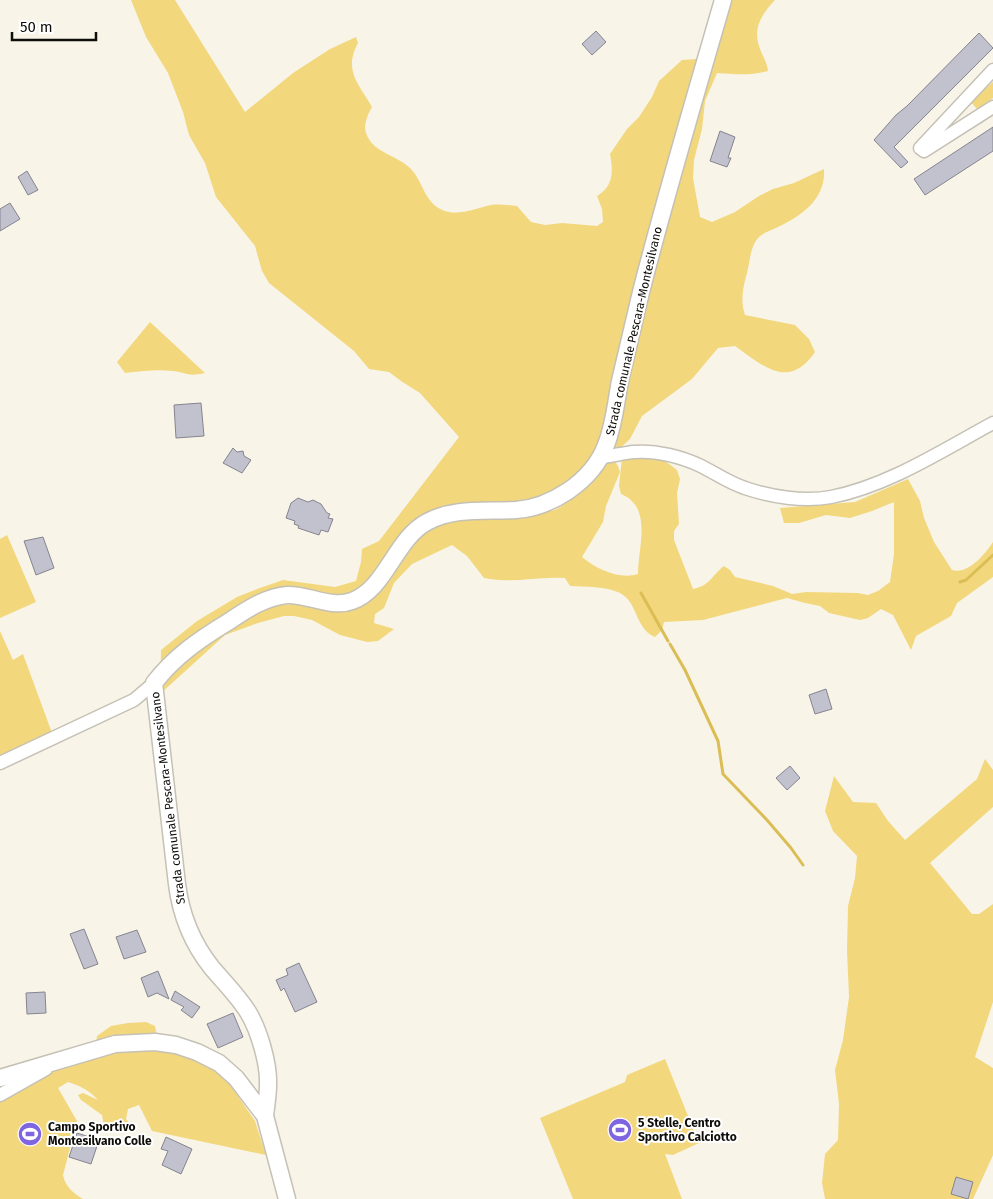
<svg xmlns="http://www.w3.org/2000/svg" width="993" height="1199" font-family="'Fira Sans',sans-serif">
<style>
.green{fill:#f2d77d}
.lines{fill:none;stroke-linecap:round;stroke-linejoin:round}
.stream{stroke:#dbbd55;stroke-width:3}
.building{fill:#c2c1ce;stroke:#85848f}
.minor-casing{stroke:#c5c1b5;stroke-width:15}
.tertiary-casing{stroke:#c5c1b5;stroke-width:19}
.minor{stroke:#fff;stroke-width:12}
.tertiary{stroke:#fff;stroke-width:16}
.labels{text-anchor:middle;dominant-baseline:central;stroke-width:4;stroke-linejoin:round;paint-order:stroke}
.street-label{font-size:12px;fill:#0e0d09;stroke:#fff}
.poi-label{font-size:12px;font-weight:bold;fill:#0e0d09;stroke:#fff;text-anchor:start}
</style>
<rect width="100%" height="100%" fill="#f8f5e8"/>
<!-- green -->
<path class="green" d="M131,0H175L245,112L293,73L330,49L356,37L358,43C343,71 359,84 372,107C368,114 363,125 366,133C373,153 395,154 410,168C424,182 424,204 445,211C460,216 476,208 491,205C499,204 509,205 517,206L531,222L545,225L562,223L597,226L603,222L602,209L597,196C614,186 613,171 610,154L627,129L639,117L652,97L659,81L682,60L696,59L710,53L718,47L731,0H775C762,14 752,28 760,49C763,57 767,62 768,71C750,76 735,74 717,73L705,101L702,129L694,160L693,178L700,217L712,222L735,212L759,196L773,189L794,183L824,169C826,198 803,215 780,226C773,230 764,232 759,237C750,246 750,262 747,273C743,287 740,301 745,315L795,325L809,339L815,352C789,390 764,367 735,346L718,348L692,379L642,416L630,439L617,451L570,484L524,503L446,509L362,593L354,598L309,594L254,611L279,605L298,604L317,607H357L369,602L382,588L421,536L438,525L451,521L463,519L523,517L555,510L570,501L608,462L614,460L618,466L620,472L606,506L603,522L582,557C596,569 620,580 638,574C638,547 653,507 621,494L619,486L622,458L635,457L665,461L677,470L680,479L677,493L679,524L674,531V540L693,589C711,585 711,576 724,566L730,570L735,577L773,586L792,594L806,592L858,593L868,595L878,591L890,582L894,554V502L872,511L850,518L826,515L799,523H784L780,508L855,502L908,479L920,501L924,518L934,542L952,570C968,575 985,554 993,542V577L957,603L951,616L916,636L911,650L893,615L881,609L868,618L860,620L829,613L820,606L805,603L787,598L703,620L664,622L662,630L655,637C635,629 638,602 620,593C605,586 586,587 570,586L565,578C536,576 514,584 484,578L467,556L452,545L412,564L394,583L384,608L375,614L374,623L394,629L378,641L367,642L340,635L312,620L294,616H284L258,623L225,635L160,694L161,650L197,621L237,597L257,589L283,580L335,587L356,581L361,562L362,549L379,541L459,437L420,393L401,381L389,372L369,369L354,351L269,283L262,271L255,246L216,197L205,163L189,135L183,112L168,73L146,37Z
M993,82V98L977,109L971,102Z
M150,322L205,373C188,377 188,373 173,371C157,369 141,371 125,373L117,362Z
M7,535L36,602L0,618V539Z
M0,631L13,660L23,654L52,733L0,756Z
M985,759L993,770V807L930,863L972,914H979L993,904V1002L975,1057L993,1068V1155L973,1199H825L822,1183L825,1154L838,1140L839,1104L835,1070L843,1040L849,997L847,951L848,906L855,878L857,856L833,831L825,811L834,776L853,802L876,803L888,821L905,840L977,779Z
M146,1022L155,1026L157,1038L183,1053L213,1066L233,1089L255,1121L266,1155L152,1131L139,1105L128,1109L126,1119L132,1127L124,1128L121,1125L112,1129L104,1126L102,1115L81,1100L78,1095L83,1093L98,1100C89,1090 80,1086 68,1082L58,1088L77,1121L63,1175C65,1186 73,1193 83,1199H0V1099L96,1044L97,1036L111,1026L128,1023Z
M665,1059L699,1143L673,1155L665,1154L682,1199H573L540,1118L625,1082L627,1075Z"/>
<g class="lines">
<!-- stream -->
<path class="stream" d="M960,582L966,580L993,555
M641,593L668,641
M670,644L685,670L718,741L723,774L767,820L791,848L803,865"/>
</g>
<!-- building -->
<path class="building" d="M596,31L606,42L592,55L582,44Z
M979,33L993,48L894,147L908,162L901,168L874,140L896,115L907,106Z
M993,127V151L925,195L914,179Z
M720,131L735,137L728,158H731L727,167L710,161Z
M27,171L38,190L28,195L18,177Z
M10,203L20,219L0,231V209Z
M201,403L204,436L176,438L174,405Z
M233,448L237,452L243,451L244,456L251,460L242,473L223,463Z
M298,498L308,502L313,500L321,504L327,513L330,514L328,518L333,519L328,532L321,530L319,535L298,528L299,526L294,524L295,521L286,518L291,503Z
M43,537L54,568L36,575L24,541Z
M826,689L832,709L815,714L809,695Z
M790,766L800,778L787,790L776,778Z
M84,929L98,964L84,969L70,934Z
M137,930L146,952L124,959L116,937Z
M299,963L317,1002L295,1012L284,988L281,991L276,980L288,975L286,969Z
M158,971L169,999L157,993L148,997L141,978Z
M175,991L200,1007L192,1018L181,1010L184,1007L171,1000Z
M45,992L46,1013L27,1014L26,993Z
M233,1013L243,1037L218,1048L207,1024Z
M77,1133L99,1140L91,1164L69,1157Z
M166,1137L192,1149L181,1174L162,1165L168,1151L161,1149Z
M956,1177L973,1182L968,1199L951,1194Z"/>
<g class="lines">
<!-- minor casing -->
<g class="minor-casing">
<path id="minor" d="M993,70L920,148L924,151L993,107
M601,457C612,456 623,453 634,452C656,450 682,457 701,466C715,473 729,483 745,488C771,497 804,502 831,497C888,486 943,450 993,423
M0,763L134,700L154,683
M0,1095L46,1069"/>
</g>
<!-- tertiary casing -->
<g class="tertiary-casing">
<path id="tertiary" d="M0,1078L115,1044L155,1042L176,1045L197,1052L219,1063L236,1078L265,1116L287,1199
M265,1116C266,1106 268,1096 268,1085C269,1064 259,1030 248,1012C238,996 224,982 212,968C192,943 181,916 177,884L154,683C175,656 200,639 228,622C246,610 265,597 287,595C308,594 331,609 352,601C386,589 395,539 427,522C455,507 486,512 516,510C534,509 553,501 568,491C584,480 599,464 606,445C614,425 616,402 620,381C627,351 634,322 641,292C666,194 695,97 723,0"/>
</g>
<!-- minor -->
<use href="#minor" class="minor"/>
<!-- tertiary -->
<use href="#tertiary" class="tertiary"/>
</g>
<!-- icons -->
<defs>
<g id="stadium-disc" transform="scale(1.25)"><circle r="9.5" fill="#8065e0" stroke="#fff"/><path d="M0-5a6.5 5 0 1 0 0 10a6.5 5 0 1 0 0-10ZM-3.5-1.8h7v3.6h-7Z" fill="#fff"/></g>
</defs>
<g fill-rule="evenodd">
<use href="#stadium-disc" x="620" y="1130"/>
<use href="#stadium-disc" x="30" y="1134"/>
</g>
<g class="labels">
<!-- street labels -->
<g class="street-label">
<text transform="translate(634 331) rotate(-77)">Strada comunale Pescara-Montesilvano</text>
<text transform="translate(168 798) rotate(-97)">Strada comunale Pescara-Montesilvano</text>
</g>
<!-- poi labels -->
<g class="poi-label">
<text x="638" y="1123">5 Stelle, Centro<tspan x="638" dy="14">Sportivo Calciotto</tspan></text>
<text x="48" y="1127">Campo Sportivo<tspan x="48" dy="14">Montesilvano Colle</tspan></text>
</g>
</g>
<!-- scale -->
<path d="M12 32v8h84v-8" fill="none" stroke="#0e0d09" stroke-width="2.5"/>
<text x="20" y="32" font-size="15" fill="#0e0d09" stroke="#ffffff" stroke-width="4" paint-order="stroke">50 m</text>
</svg>
